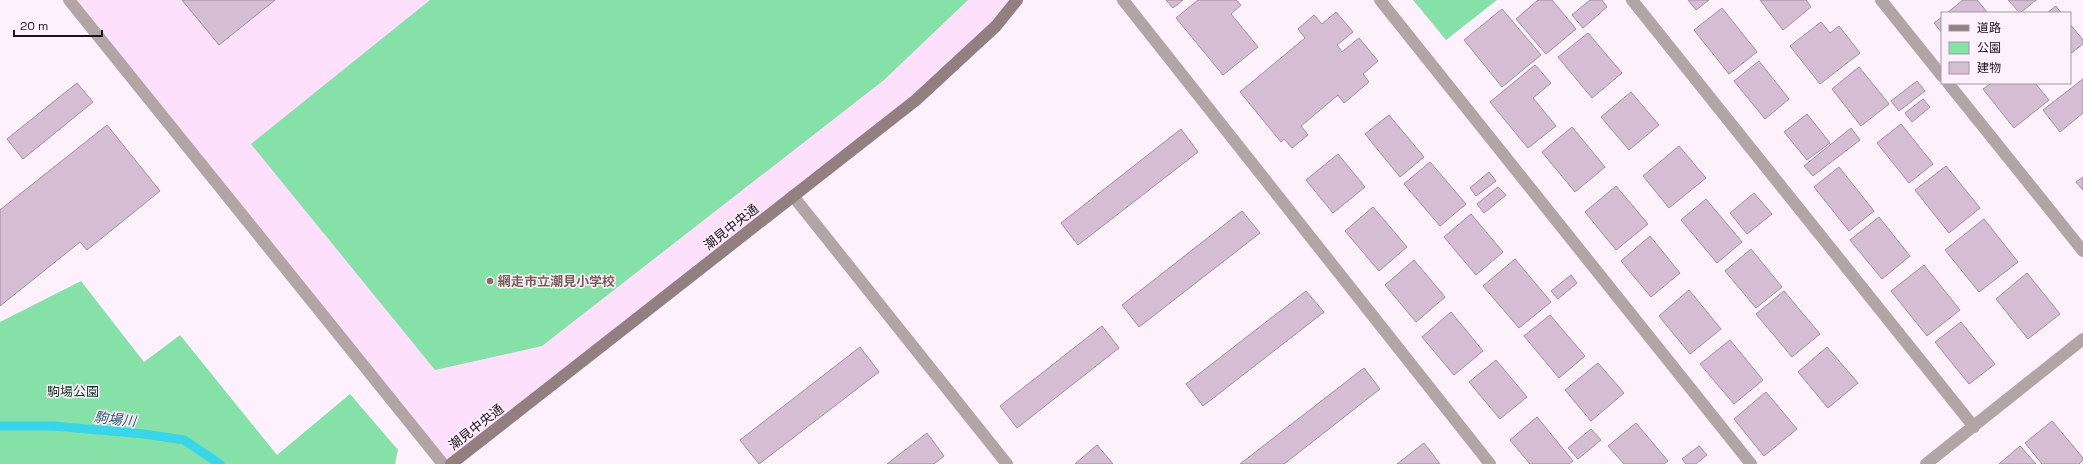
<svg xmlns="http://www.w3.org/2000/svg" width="2083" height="464" font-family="'Space Grotesk','Noto Sans JP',sans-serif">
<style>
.built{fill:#fee0fc}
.green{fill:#86e1a8}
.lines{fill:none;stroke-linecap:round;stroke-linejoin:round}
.stream{stroke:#39d5e9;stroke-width:9}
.building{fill:#d5bed4;stroke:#a28ca0}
.street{stroke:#b3a4a6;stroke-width:12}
.secondary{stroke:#937e80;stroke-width:12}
.education-dot{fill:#8d6e63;stroke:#fff0fd;stroke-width:1.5}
.labels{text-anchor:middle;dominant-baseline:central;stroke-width:3;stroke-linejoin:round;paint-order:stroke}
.street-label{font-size:13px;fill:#1a1219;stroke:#fff0fd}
.education-label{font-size:13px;font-weight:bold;fill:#785e54;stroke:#fff0fd;text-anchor:start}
.park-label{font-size:13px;fill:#08341d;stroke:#fff0fd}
.water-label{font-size:14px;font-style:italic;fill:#235f68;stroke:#fff0fd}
</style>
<rect width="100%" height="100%" fill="#fff0fd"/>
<!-- built -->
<path class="built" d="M69,0H1017L916,100L443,464Z"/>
<!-- green -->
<path class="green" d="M430,0H968L884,80L542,346L435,370L251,144Z
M1413,0H1497L1446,40Z
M81,281L144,362L180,335L277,455L350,394L398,450L395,464H0V322Z"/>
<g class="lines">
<!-- stream -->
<path class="stream" d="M0,426H53L144,434L184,440L220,464"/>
</g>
<!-- building -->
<path class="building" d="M182,0H275L219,45Z
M1166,0H1183L1173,8Z
M1198,0H1236L1241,5L1231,14L1258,47L1223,75L1176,18Z
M1538,0H1552L1576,29L1546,54L1516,19Z
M1590,0H1602L1607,7L1583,28L1572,15Z
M1688,0H1709L1696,10Z
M1760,0H1806L1811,7L1783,30Z
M1963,0H1977L1988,13H1947Z
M2008,0H2036L2020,13Z
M2056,6L2061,13H2047Z
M1722,8L1757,52L1729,74L1694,30Z
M1502,9L1541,55L1502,87L1464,40Z
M1336,12L1353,32L1337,45L1342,52L1359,38L1378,61L1363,74L1369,82L1344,103L1338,95L1301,126L1308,135L1292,148L1284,139L1281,142L1240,92L1305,38L1298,29L1314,15L1322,24Z
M1942,17V33L1934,23Z
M1821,22L1830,33L1839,26L1860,53L1820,84L1790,46Z
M2070,24L2083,40V44L2070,54Z
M1588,33L1622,73L1592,98L1558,57Z
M1759,61L1789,99L1765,119L1734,81Z
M1535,65L1551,83L1533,98L1556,126L1528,148L1490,102Z
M1859,67L1889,104L1861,126L1832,89Z
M2083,79V113L2060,132L2043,110Z
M1917,81L1925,91L1899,111L1891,101Z
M77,83L93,102L23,159L7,139Z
M1992,83H2035L2049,100L2014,128L1983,89Z
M1631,92L1659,125L1629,150L1601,117Z
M1923,99L1930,107L1912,122L1905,113Z
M1807,114L1830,143L1807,160L1784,132Z
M1389,115L1424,157L1400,177L1365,134Z
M1901,124L1933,164L1909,183L1877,143Z
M107,125L160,191L87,250L80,242L0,306V210Z
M1572,127L1605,167L1575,192L1542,152Z
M1851,128L1860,140L1813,176L1804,166Z
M1181,129L1198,152L1078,245L1061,223Z
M1679,146L1706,178L1669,208L1643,176Z
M1338,154L1365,187L1333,213L1306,180Z
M1430,162L1466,204L1440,226L1404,184Z
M1946,166L1980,208L1949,233L1915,190Z
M1839,167L1874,211L1849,231L1814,187Z
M1489,172L1496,181L1476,196L1470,188Z
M2083,177V190L2076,182Z
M1616,186L1648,224L1616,250L1585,212Z
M1498,187L1506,195L1484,213L1477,204Z
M1754,193L1772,214L1747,234L1730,213Z
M1706,199L1742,242L1717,263L1681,220Z
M1373,207L1407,247L1379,271L1345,231Z
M1242,211L1260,233L1139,327L1122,305Z
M1471,214L1503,252L1476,275L1444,237Z
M1879,217L1910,256L1882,279L1850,240Z
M1984,219L2018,262L1979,292L1945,250Z
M1650,236L1680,273L1651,297L1621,261Z
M1751,249L1782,287L1756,308L1725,271Z
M1515,259L1551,302L1519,328L1483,286Z
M1414,260L1445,297L1416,322L1385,285Z
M1924,265L1960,310L1927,336L1891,291Z
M2027,273L2060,314L2028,339L1996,299Z
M1571,275L1577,283L1558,299L1551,291Z
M1689,290L1721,329L1690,354L1659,316Z
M1306,291L1324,312L1203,406L1186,384Z
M1784,291L1820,334L1792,357L1756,314Z
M1451,312L1483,351L1454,375L1422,337Z
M1550,315L1585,356L1559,378L1524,336Z
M1961,322L1995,364L1969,384L1935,342Z
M1102,326L1119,348L1017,428L1000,406Z
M1730,340L1763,380L1734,404L1700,364Z
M860,347L879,372L759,464L740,440Z
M1827,347L1858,383L1828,408L1798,372Z
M1496,360L1527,397L1500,419L1469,382Z
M1598,363L1624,393L1591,421L1565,390Z
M1364,368L1380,389L1284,464H1240Z
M1766,392L1797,429L1764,456L1734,419Z
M1537,417L1573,461L1569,464H1530L1510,440Z
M2052,421L2083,458V460L2079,464H2042L2025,443Z
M1636,423L1668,461L1664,464H1624L1608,446Z
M1591,429L1601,440L1578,459L1568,448Z
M927,433L944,456L934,464H887Z
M1424,443L1440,464H1397Z
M1097,445L1113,464H1075Z
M1699,446L1707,455L1696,464H1686L1682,459Z
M2020,446L2036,464H1999Z"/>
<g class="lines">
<!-- street -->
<path class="street" d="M69,0L443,464
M1123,0L1490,464
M1380,0L1751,464
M1632,0L1974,427
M1881,0L1942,76
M1948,83L2083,251
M793,196L1007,464
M1926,464L2083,339"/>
<!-- secondary -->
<path class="secondary" d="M451,464L916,100L996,26L1017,0"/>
</g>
<!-- markers -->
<circle class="education-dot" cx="490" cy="281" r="4"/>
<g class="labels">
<!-- street labels -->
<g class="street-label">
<text transform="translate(731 227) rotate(-38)">潮見中央通</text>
<text transform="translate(476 427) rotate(-38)">潮見中央通</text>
</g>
<!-- education labels -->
<g class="education-label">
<text x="498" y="281">網走市立潮見小学校</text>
</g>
<!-- park labels -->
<g class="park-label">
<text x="73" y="391">駒場公園</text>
</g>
<!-- water labels -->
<g class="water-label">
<text transform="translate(115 419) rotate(6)">駒場川</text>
</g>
</g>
<!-- legend -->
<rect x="1941" y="12" width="130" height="72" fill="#fff0fd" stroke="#a397a2"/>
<rect x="1949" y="25" width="20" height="6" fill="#937e80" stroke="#a397a2"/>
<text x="1977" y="32" font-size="12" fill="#1a1219">道路</text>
<rect x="1949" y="42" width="20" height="12" fill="#86e1a8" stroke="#a397a2"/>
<text x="1977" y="52" font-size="12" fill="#1a1219">公園</text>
<rect x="1949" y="62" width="20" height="12" fill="#d5bed4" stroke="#a397a2"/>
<text x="1977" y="72" font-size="12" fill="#1a1219">建物</text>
<!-- scale -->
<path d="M14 30v6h88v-6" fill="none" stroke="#1a1219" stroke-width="2"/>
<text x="20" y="30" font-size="12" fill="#1a1219" stroke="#fff0fd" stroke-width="3" paint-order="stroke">20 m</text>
</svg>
